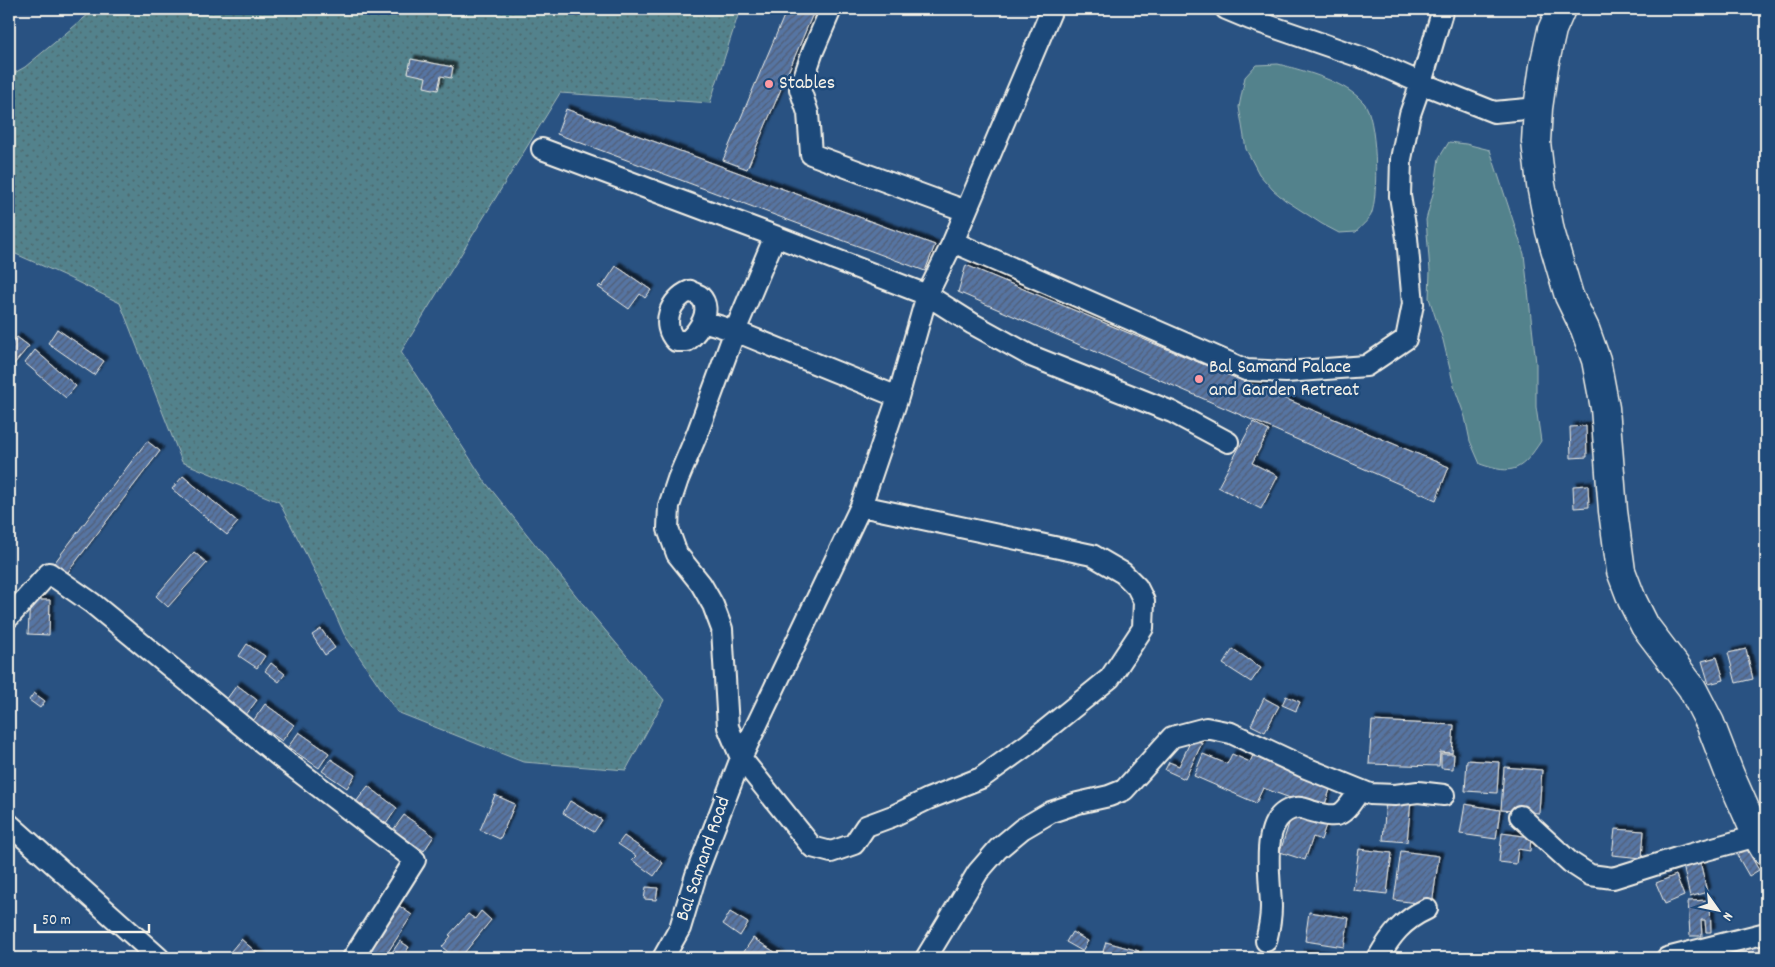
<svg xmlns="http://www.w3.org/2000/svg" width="1775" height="967" font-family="Dekko,sans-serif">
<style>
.grass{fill:url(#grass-dots);stroke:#a4baba}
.park{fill:#53828c;stroke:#a4baba}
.building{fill:url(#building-hatch);stroke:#f4f1e8;filter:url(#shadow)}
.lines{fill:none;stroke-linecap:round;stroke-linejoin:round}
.minor-casing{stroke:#f4f1e8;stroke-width:24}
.highway-casing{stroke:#f4f1e8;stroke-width:31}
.minor{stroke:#1f4a7a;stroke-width:20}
.highway{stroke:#1f4a7a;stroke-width:28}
.poi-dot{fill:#ff9aa2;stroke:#1f4a7a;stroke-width:2}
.labels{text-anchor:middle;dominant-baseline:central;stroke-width:5;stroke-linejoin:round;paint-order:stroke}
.poi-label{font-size:20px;fill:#f4f1e8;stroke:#1f4a7a;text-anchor:start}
.street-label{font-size:20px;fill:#f4f1e8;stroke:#1f4a7a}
</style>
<defs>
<pattern id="grass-dots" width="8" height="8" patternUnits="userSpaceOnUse" patternTransform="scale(1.25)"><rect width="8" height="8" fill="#53828c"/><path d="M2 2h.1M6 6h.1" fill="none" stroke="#4e686c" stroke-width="1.8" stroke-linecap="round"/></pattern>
<pattern id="building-hatch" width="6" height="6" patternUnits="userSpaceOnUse" patternTransform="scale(1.25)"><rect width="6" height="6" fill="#5775a3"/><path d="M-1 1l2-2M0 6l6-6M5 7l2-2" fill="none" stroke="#505e74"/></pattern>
<filter id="shadow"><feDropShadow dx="4" dy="-4" stdDeviation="1" flood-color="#0009"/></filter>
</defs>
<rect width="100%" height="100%" fill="#295282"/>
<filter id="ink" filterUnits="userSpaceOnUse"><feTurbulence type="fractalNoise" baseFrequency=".02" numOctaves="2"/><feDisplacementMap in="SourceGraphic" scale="10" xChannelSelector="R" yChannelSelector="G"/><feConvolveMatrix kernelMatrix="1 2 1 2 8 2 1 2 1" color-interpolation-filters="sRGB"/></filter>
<g filter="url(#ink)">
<!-- grass -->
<path class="grass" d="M95,9H740L710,103L560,93L401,352L486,483L578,598L664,700L626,770L523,762L397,712L344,634L324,589L279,502L182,462L120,303L63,275L9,251V76L25,67Z"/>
<!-- park -->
<path class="park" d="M1278,64C1305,71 1345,81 1364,103C1377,117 1379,197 1371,215C1368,221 1360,227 1356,232L1339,233L1322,224L1285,200L1273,190L1259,174L1246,149L1239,107L1245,77L1256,65Z
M1449,142L1466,144L1490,150L1524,254L1536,363V407L1541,441C1522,470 1514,476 1480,464L1470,441L1465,417L1454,386L1443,340L1429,298L1430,271L1426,220L1435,186L1439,158Z"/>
<!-- building -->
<path class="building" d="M787,9H815L747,169L723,160Z
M411,59L453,67L451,78L441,76L438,90L424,87L426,77L408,73Z
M566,109L935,245L925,271L557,134Z
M966,265L1449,467L1436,500L958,292Z
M616,266L651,290L645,298L640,294L629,309L598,287L600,285L602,287Z
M57,329L104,361L94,375L48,343Z
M17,337L29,346L9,370V347Z
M35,350L76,386L66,398L25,363Z
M1253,422L1269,431L1252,463L1278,476L1261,509L1218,487Z
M1586,426L1587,457L1571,458L1570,427Z
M147,441L160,451L65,576L52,566Z
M183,476L238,522L227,535L172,489Z
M1588,485L1589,507L1574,508L1573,486Z
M194,552L207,563L168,607L156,596Z
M30,600H50L49,635L28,634Z
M321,629L335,648L325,655L312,635Z
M247,644L265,656L257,668L239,656Z
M1233,649L1261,668L1251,682L1223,664Z
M1746,649L1753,679L1736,683L1728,653Z
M1717,657L1724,680L1709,684L1702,661Z
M271,663L285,674L279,682L265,671Z
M237,685L257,700L246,715L226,700Z
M34,693L45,701L40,708L29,700Z
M1286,696L1300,702L1296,711L1282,705Z
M1264,698L1279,706L1265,732L1251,725Z
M265,704L294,725L282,741L253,721Z
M1372,721L1454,725L1452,753L1440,752L1439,766L1369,764Z
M299,732L329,753L319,768L288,747Z
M1192,738L1202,743L1185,779L1165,770L1169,762L1179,766Z
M1254,753L1331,787L1323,810L1263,788L1256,803L1194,776L1203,754L1227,764L1232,754L1250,762Z
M1441,754H1454L1453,769L1441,768Z
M331,759L355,775L347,788L322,771Z
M1467,760L1499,762L1497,793L1465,791Z
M1504,767L1542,770L1539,813L1501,810Z
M368,786L397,808L386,824L356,802Z
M495,795L515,804L500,839L480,830Z
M1386,799L1411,801L1407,842L1383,840Z
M570,801L602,820L594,832L563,813Z
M1465,804L1500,810L1496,839L1460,834Z
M1292,814L1326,825L1321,840L1313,837L1305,860L1280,852Z
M404,815L434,836L424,851L393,830Z
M1615,829L1644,831L1642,858L1612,855Z
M1502,833L1531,837L1530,851L1518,849L1516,864L1499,862Z
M624,836L663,863L654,876L632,860L636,856L618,844Z
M1743,843L1759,870L1749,876L1733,848Z
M1359,849L1392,853L1387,894L1353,890Z
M1401,851L1439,856L1432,905L1394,900Z
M1700,861L1707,892L1690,897L1683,865Z
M1676,875L1684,896L1665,904L1656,883Z
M646,887L658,888L656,900L644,899Z
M1710,900L1711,932H1706L1705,920H1701L1702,936H1690L1688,901Z
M398,905L412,915L384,958H364Z
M481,911L491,920L460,958H455L442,947L451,936L449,935L468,914L475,919Z
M730,912L748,923L740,936L723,924Z
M1309,912L1349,918L1344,947L1305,941Z
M1072,932L1088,941L1082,951L1066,942Z
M1766,937V958H1736L1731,945Z
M753,938L784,958H740Z
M241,939L263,958H225Z
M400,941L409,947L402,958H388Z
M1106,942L1139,951L1136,958H1101Z
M1301,953L1342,957V958H1301Z"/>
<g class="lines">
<!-- minor casing -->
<g class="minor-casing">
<path id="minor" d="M831,9L813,51L800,89L808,113L811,154L966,211
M1226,9L1250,19L1369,60L1421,83L1443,9
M542,149L775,236
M953,242L1246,370L1286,372L1366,366L1406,339L1413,304L1407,238L1400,196L1401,159L1410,114L1421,83L1494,112L1538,108
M690,291C692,293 698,294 700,296C714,310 698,332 687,341H676C660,325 670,299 690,291Z
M703,321L735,331L898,397
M861,506L1092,555L1123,573L1137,587L1144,601L1143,628L1110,678L1027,745L981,778L928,799L893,816L866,826L854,844L831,852L812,847L741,758L728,727L722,629L713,605L701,584L677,554L668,529L669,506L678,479L697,434L735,331L775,236L927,295L973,324L1031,356L1172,412L1228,442
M9,617L49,573L92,603L280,757L415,860L353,958
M1520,816L1570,862L1590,875L1613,878L1677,858L1757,836
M9,824L159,958
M1266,941C1269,929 1271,919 1271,907C1271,880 1257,814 1296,808C1301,807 1306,809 1311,811C1342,820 1342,816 1360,790
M663,958L680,928L696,875L741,758L861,506L898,397L927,295L953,242L1052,9
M926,958L978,872L998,849L1022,829L1051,812L1078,803L1109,796L1124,790L1172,737L1206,728L1231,733L1306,768L1370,794L1395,795L1418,792L1444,795
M1378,958C1391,935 1403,920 1427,909
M1667,958L1766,933"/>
</g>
<!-- highway casing -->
<g class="highway-casing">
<path id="highway" d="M1561,9L1552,30L1544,66L1538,108L1536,142L1541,185L1550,231L1569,296L1585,329L1596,360L1605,408L1613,511L1621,571L1632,600L1645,626L1692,688L1710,723L1730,775L1757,836L1766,851"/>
</g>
<!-- minor -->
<use href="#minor" class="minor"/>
<!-- highway -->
<use href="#highway" class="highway"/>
</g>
</g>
<!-- markers -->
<g class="poi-dot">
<circle cx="769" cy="84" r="5"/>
<circle cx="1199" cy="379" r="5"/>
</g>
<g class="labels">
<!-- poi labels -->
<g class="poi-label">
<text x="779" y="84">Stables</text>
<text x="1209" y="368">Bal Samand Palace<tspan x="1209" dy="23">and Garden Retreat</tspan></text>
</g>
<!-- street labels -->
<g class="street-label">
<text transform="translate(704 859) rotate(-71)">Bal Samand Road</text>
</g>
</g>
<!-- margin -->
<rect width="1775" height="967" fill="none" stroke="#1f4a7a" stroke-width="30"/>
<rect x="15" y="15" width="1745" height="937" fill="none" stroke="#f4f1e8" stroke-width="2" filter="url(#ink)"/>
<!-- north arrow -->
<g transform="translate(1718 910) rotate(123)" stroke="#1f4a7a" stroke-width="4" paint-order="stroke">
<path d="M0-4L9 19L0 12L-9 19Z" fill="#f4f1e8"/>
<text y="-8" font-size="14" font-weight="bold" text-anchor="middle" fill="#f4f1e8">N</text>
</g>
<!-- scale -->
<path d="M35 924v8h114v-8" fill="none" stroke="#f4f1e8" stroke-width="2.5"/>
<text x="42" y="924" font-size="15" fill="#f4f1e8" stroke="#1f4a7a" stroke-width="4" paint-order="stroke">50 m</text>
</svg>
